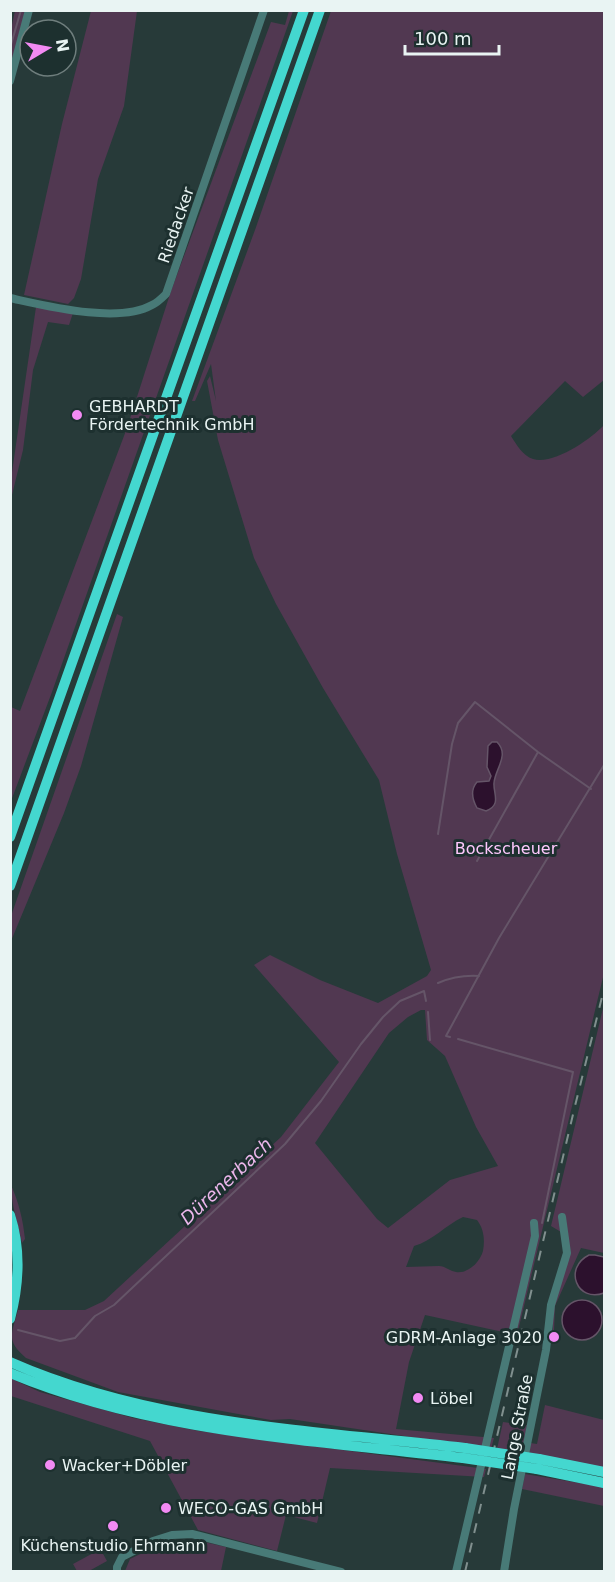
<svg xmlns="http://www.w3.org/2000/svg" width="615" height="1582" font-family="'DejaVu Sans',sans-serif">
<style>
.green{fill:#513851;fill-rule:evenodd}
.water{fill:#2c112d;stroke:#655568;stroke-width:1.5}
.lines{fill:none;stroke-linecap:round;stroke-linejoin:round}
.stream{stroke:#655568;stroke-width:2}
.minor{stroke:#487a77;stroke-width:8}
.highway{stroke:#44d7cf;stroke-width:10}
.rail{stroke:#81908f;stroke-width:2;stroke-dasharray:10 10;stroke-linecap:butt}
.highway-bridge{stroke:#44d7cf;stroke-width:10}
.poi-dot{fill:#f28af3;stroke:#1d302f;stroke-width:2}
.labels{text-anchor:middle;dominant-baseline:central;stroke-width:6;stroke-linejoin:round;paint-order:stroke}
.street-label{font-size:16px;fill:#e9f4f3;stroke:#1d302f}
.poi-label{font-size:16px;fill:#e9f4f3;stroke:#1d302f;text-anchor:start}
.park-label{font-size:16px;fill:#fec8fd;stroke:#1d302f}
.water-label{font-size:18px;font-style:italic;fill:#ebb6eb;stroke:#1d302f}
</style>
<rect width="100%" height="100%" fill="#273a39"/>
<!-- green -->
<path class="green" d="M15,11H27L11,71V29Z
M91,11H137L124,106L98,179L81,279L74,298L68,304L24,295L62,124Z
M289,11H293L52,692L11,801V707L20,711L127,428L171,291L271,22L285,25Z
M331,11H604V380L583,397L565,381L511,436C516,444 523,456 533,459C554,465 591,439 604,425V973L517,1335L425,1315L409,1362L396,1429L494,1438L491,1449L290,1419L271,1420L118,1392L26,1358C5,1340 12,1334 18,1310H85L104,1301L281,1137L339,1062L254,965L270,955L320,980L378,1003L427,976L431,970L397,854L379,780L323,688L276,604L254,558L218,440L207,381L210,376L216,401L211,364L195,401H192L255,230ZM421,1010H425L427,1040L445,1056L476,1127L498,1166L450,1180L388,1228L377,1219L315,1143L389,1033L408,1017ZM463,1217L477,1220C484,1229 485,1240 483,1251C480,1262 468,1274 456,1272C450,1271 445,1266 439,1266C428,1266 417,1267 406,1267L414,1246C432,1241 446,1225 463,1217Z
M36,307L73,313L69,325L48,322L33,370L23,450L11,499V479Z
M117,614L123,617L81,766L64,813L11,941V916Z
M604,1004V1253L581,1248L555,1306L554,1331H553V1306L570,1253L566,1235L551,1226Z
M11,1185C19,1203 23,1220 25,1239L22,1243C18,1224 11,1204 11,1185Z
M10,1378L40,1392L133,1418L199,1431L486,1469L484,1477L330,1468L317,1523L286,1515L277,1551L198,1530L150,1441L11,1396Z
M545,1405L604,1420V1469L528,1454L530,1443L537,1444Z
M503,1422L527,1425L522,1452L497,1449Z
M525,1474L604,1487V1506L522,1489Z
M183,1540L200,1541L226,1547L221,1571H125L130,1559L163,1543Z
M97,1551L102,1552L107,1561L89,1571H77L73,1564Z"/>
<!-- water -->
<path class="water" d="M492,742H497C510,755 495,769 494,783C493,793 502,805 486,811L477,808C472,799 470,790 477,782L489,781L491,776L487,767L488,746Z
M589,1255H595L604,1257V1293C577,1303 563,1268 589,1255Z
M562 1320a20 20 0 1 1 40 0a20 20 0 1 1-40 0Z"/>
<g class="lines">
<!-- stream -->
<path class="stream" d="M10,48L21,10
M438,834L452,744L458,723L475,702L538,752L591,789
M477,861L538,752
M438,983C452,977 463,975 479,976
M428,1012L430,1040
M450,1037L446,1036L499,938L604,765
M458,1039L573,1072L542,1223
M18,1330L60,1341L75,1338L95,1316L114,1305L285,1144L321,1101L361,1044L383,1017L400,1001L424,991L426,1001"/>
<!-- minor -->
<path class="minor" d="M10,81L29,10
M10,298C47,306 118,324 152,305C157,303 162,298 166,294L264,10
M117,1572V1567L122,1557L153,1541L172,1535L192,1534L341,1572
M456,1572L535,1236L534,1223
M504,1572L514,1509L546,1350L551,1305L567,1253L562,1217"/>
<!-- highway -->
<path class="highway" d="M10,837L304,10
M10,886L320,10
M10,1215C21,1249 19,1285 10,1319
M10,1362C153,1425 313,1430 465,1448
M10,1373C153,1433 311,1440 463,1458
M539,1459L604,1472
M537,1469L604,1483"/>
<!-- rail -->
<path class="rail" d="M465,1572L575,1106L604,989"/>
<!-- highway-bridge -->
<path class="highway-bridge" d="M465,1448L539,1459
M463,1458L537,1469"/>
</g>
<!-- markers -->
<g class="poi-dot">
<circle cx="77" cy="415" r="6"/>
<circle cx="554" cy="1337" r="6"/>
<circle cx="418" cy="1398" r="6"/>
<circle cx="50" cy="1465" r="6"/>
<circle cx="166" cy="1508" r="6"/>
<circle cx="113" cy="1526" r="6"/>
</g>
<g class="labels">
<!-- street labels -->
<g class="street-label">
<text transform="translate(176 225) rotate(-71)">Riedacker</text>
<text transform="translate(517 1427) rotate(-79)">Lange Straße</text>
</g>
<!-- poi labels -->
<g class="poi-label">
<text x="89" y="406">GEBHARDT<tspan x="89" dy="18">Fördertechnik GmbH</tspan></text>
<text x="542" y="1337" text-anchor="end">GDRM-Anlage 3020</text>
<text x="430" y="1398">Löbel</text>
<text x="62" y="1465">Wacker+Döbler</text>
<text x="178" y="1508">WECO-GAS GmbH</text>
<text x="113" y="1545" text-anchor="middle">Küchenstudio Ehrmann</text>
</g>
<!-- park labels -->
<g class="park-label">
<text x="506" y="848">Bockscheuer</text>
</g>
<!-- water labels -->
<g class="water-label">
<text transform="translate(226 1181) rotate(-43)">Dürenerbach</text>
</g>
</g>
<!-- border -->
<rect width="615" height="1582" fill="none" stroke="#e9f4f3" stroke-width="24"/>
<!-- north arrow -->
<g transform="translate(48 48) rotate(80)"><circle r="28" fill="#1d302f" stroke="#6f7e7d" stroke-width="1.5"/>
<path d="M0-4.5L10 22L0 15L-10 22Z" fill="#f28af3"/>
<text y="-9" font-size="16" font-weight="bold" text-anchor="middle" fill="#e9f4f3">N</text>
</g>
<!-- scale -->
<path d="M405 45v9h94v-9" fill="none" stroke="#e9f4f3" stroke-width="3"/>
<text x="414" y="45" font-size="18" fill="#e9f4f3" stroke="#1d302f" stroke-width="4.5" paint-order="stroke">100 m</text>
</svg>
